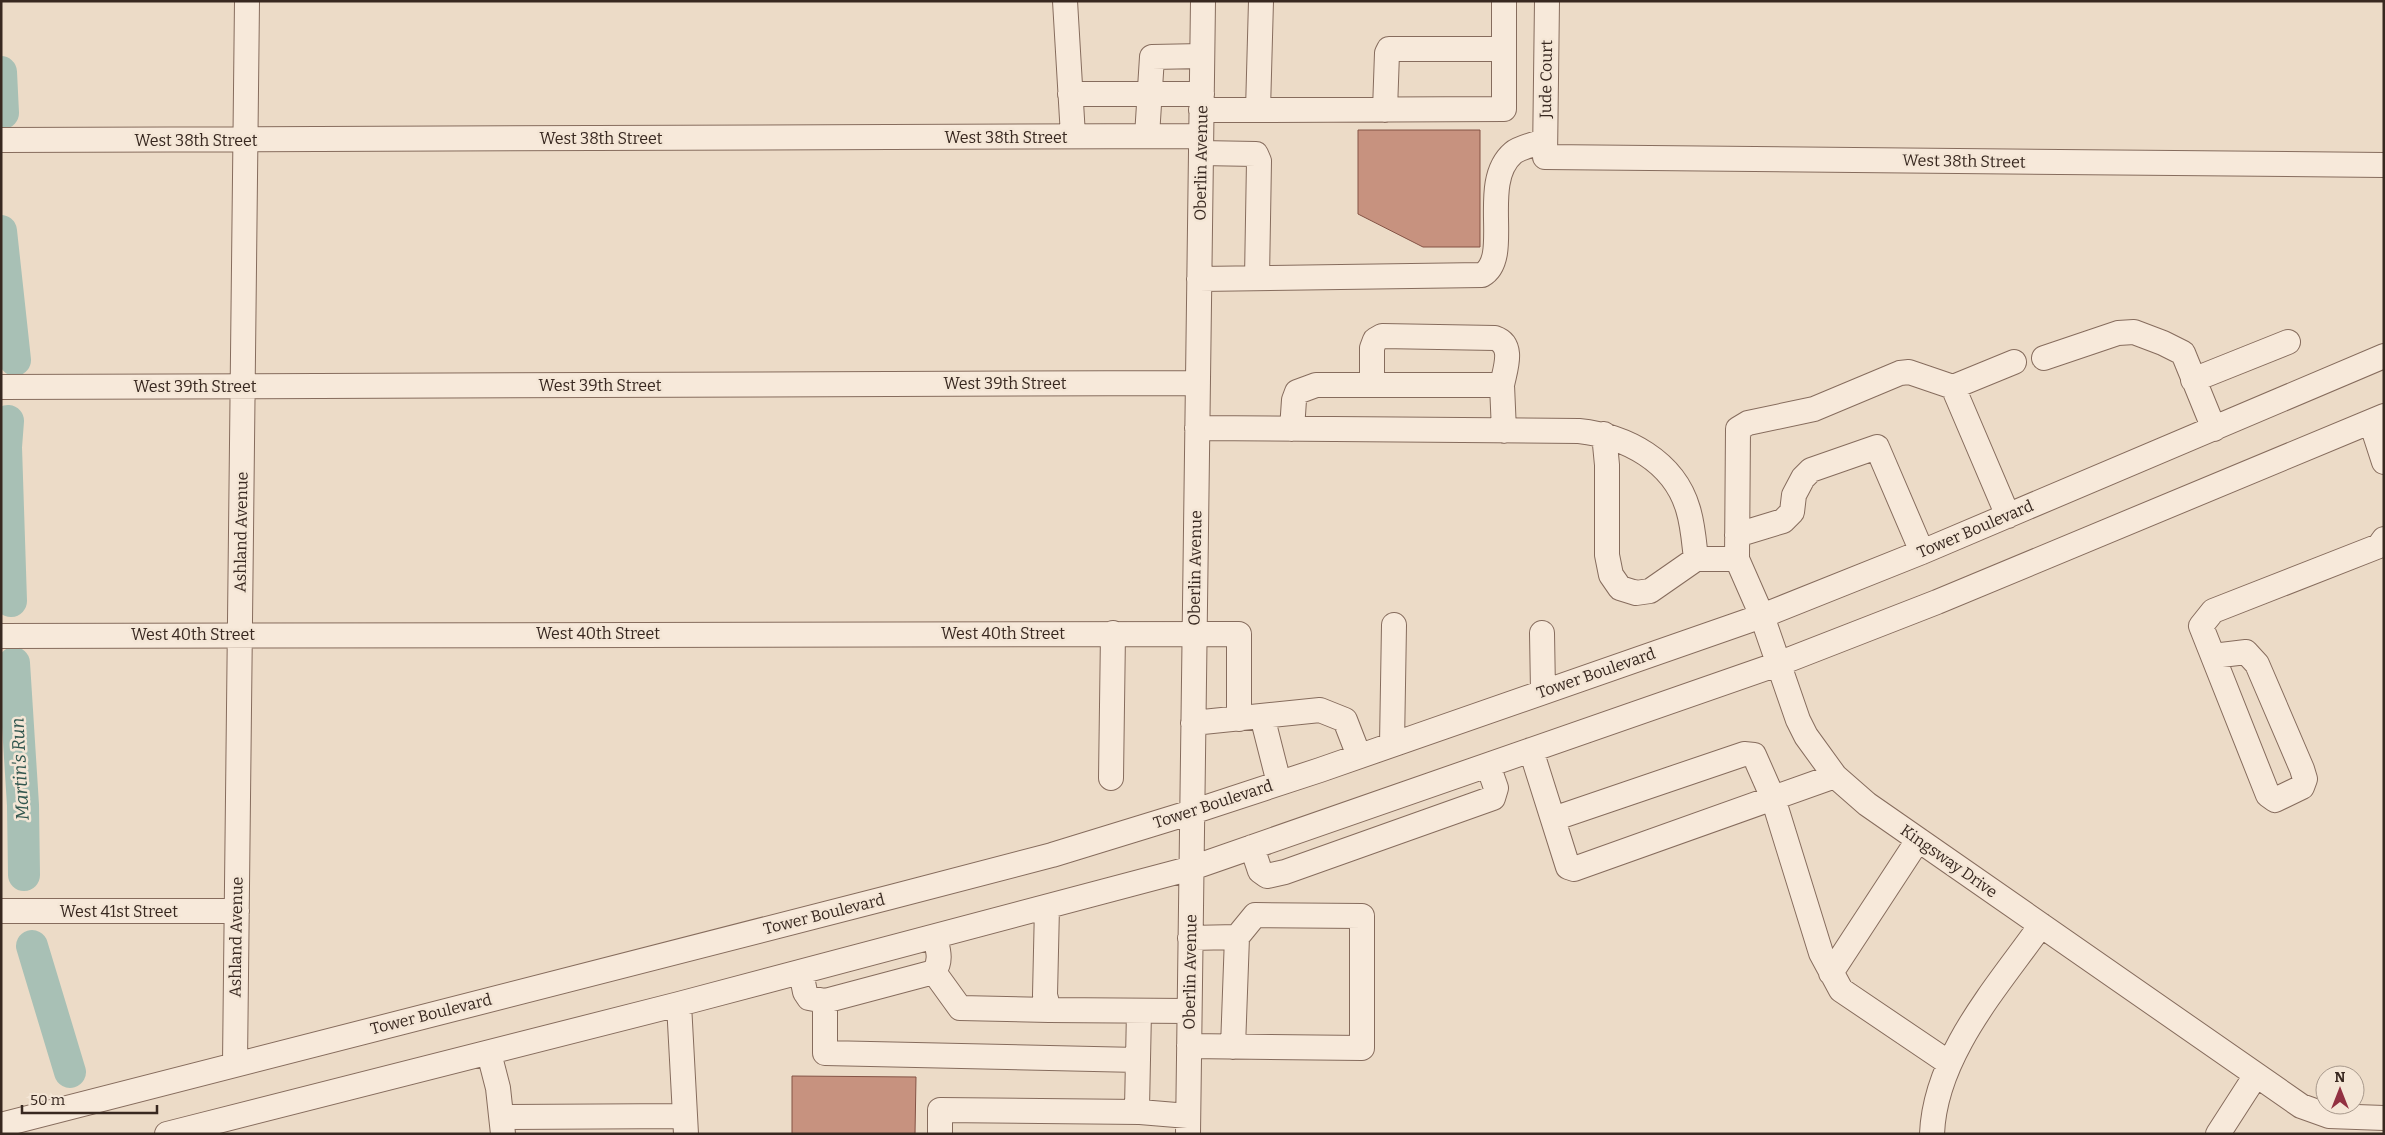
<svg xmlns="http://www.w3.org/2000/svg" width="2385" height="1135" font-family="Bitter,serif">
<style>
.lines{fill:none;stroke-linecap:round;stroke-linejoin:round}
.river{stroke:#a8c0b5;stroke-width:32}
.building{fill:#c7927f;stroke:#845345}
.minor-casing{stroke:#866c5d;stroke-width:26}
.minor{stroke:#f7e9da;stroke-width:24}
.labels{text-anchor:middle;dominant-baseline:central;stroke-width:5;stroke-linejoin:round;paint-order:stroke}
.street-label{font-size:16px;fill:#382820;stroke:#f4e6d6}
.water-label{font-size:18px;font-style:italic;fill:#31564e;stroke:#f4e6d6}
</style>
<rect width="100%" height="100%" fill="#ecdbc7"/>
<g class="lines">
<!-- river -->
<path class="river" d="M1,72L3,113
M1,231L15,360
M8,421L6,447L11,601
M14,663L23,805L24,875
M32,946L70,1072"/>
</g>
<!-- building -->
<path class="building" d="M1358,130H1480V247H1423L1358,214Z
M792,1076L916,1077L915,1134H792Z"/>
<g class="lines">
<!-- minor casing -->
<g class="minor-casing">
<path id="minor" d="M1065,1L1073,136
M1547,1L1545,157L2384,165
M1070,94H1202
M1201,110H1258L1261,1
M1258,110L1504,109V1
M1385,110L1387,53L1389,49H1504
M1147,136L1152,57L1202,56
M1,140L1201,136
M1201,153L1256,154L1259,161L1257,278
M1199,279L1482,275C1513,258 1478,183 1513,153C1520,147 1536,144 1545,141
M2044,358L2118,333L2134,332L2163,343L2183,353L2214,429
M2193,380L2288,342
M1372,385V348L1375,340L1382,336L1495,338C1515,345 1505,369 1502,385
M1,387L1198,383
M1953,387L2014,362
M2371,422L2384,462
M1197,428L1579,431C1626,436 1674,461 1688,509C1693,525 1694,542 1696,559H1737
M1292,429L1294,400L1297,392L1316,385H1502L1504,431
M1604,434L1607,465V555L1611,575L1620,588L1636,593L1650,591L1696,559
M2008,516L1953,387L1909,372L1900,373L1814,409L1748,423L1738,429L1737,559L1762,616L1798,720L1806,736L1835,776L1867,804L2301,1106L2329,1116L2384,1118
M1737,535L1783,521L1792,512L1794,495L1803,478L1811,470L1877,447L1922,552
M1542,633L1543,691
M1,636L1239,634V719
M2213,656L2246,652L2257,664L2302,769L2305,779L2302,787L2275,800L2268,795L2201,626L2213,611L2379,546L2384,539
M1262,716L1279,783
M1193,723L1320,710L1345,720L1359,756
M1392,744L1394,625
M1531,750L1568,867L1574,869L1835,776
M1111,778L1113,633
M1553,819L1744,754L1754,755L1773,798L1821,953L1841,990L1949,1063
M1252,847L1260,871L1267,876L1285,872L1493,798L1496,788L1488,765
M1047,907L1045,995L1049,1010L1189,1011
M1,911H237
M1190,938L1237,937
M801,972L805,992L809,998L825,1001L934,972C942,960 938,950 935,937
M934,972L960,1008L1049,1010
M1831,973L1918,840
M825,1001V1053L1138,1060
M679,1004L686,1134
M1139,1011L1137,1108L1140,1112L1188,1116
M1189,1046L1362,1048V916L1255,915L1237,937L1233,1047
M489,1053L498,1088L503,1134
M235,1063L247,1
M503,1117L685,1116
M1,1125L891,897L1052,855L1192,812L1320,770L1762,616L1922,552L2384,356
M167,1134L679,1004L1192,868L1778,664L1937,602L2384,416
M940,1134V1110L1140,1112
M1188,1134L1203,1
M1932,1134C1935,1055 1998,986 2041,925
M2218,1134L2256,1075"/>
</g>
<!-- minor -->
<use href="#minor" class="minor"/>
</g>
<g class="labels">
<!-- street labels -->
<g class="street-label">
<text transform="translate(1546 79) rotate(-89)">Jude Court</text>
<text x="1006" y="137">West 38th Street</text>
<text x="601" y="138">West 38th Street</text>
<text x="196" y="140">West 38th Street</text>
<text transform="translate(1964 161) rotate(1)">West 38th Street</text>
<text transform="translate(1201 163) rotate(-89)">Oberlin Avenue</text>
<text x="1005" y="383">West 39th Street</text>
<text x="600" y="385">West 39th Street</text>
<text x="195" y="386">West 39th Street</text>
<text transform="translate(1975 529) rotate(-23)">Tower Boulevard</text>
<text transform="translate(241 532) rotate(-89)">Ashland Avenue</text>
<text transform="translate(1195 568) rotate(-89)">Oberlin Avenue</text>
<text x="598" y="633">West 40th Street</text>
<text x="1003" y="633">West 40th Street</text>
<text x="193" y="634">West 40th Street</text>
<text transform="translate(1596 673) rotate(-19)">Tower Boulevard</text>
<text transform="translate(1213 804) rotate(-18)">Tower Boulevard</text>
<text transform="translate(1949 861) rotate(35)">Kingsway Drive</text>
<text x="119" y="911">West 41st Street</text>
<text transform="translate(824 914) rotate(-14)">Tower Boulevard</text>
<text transform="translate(236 937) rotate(-89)">Ashland Avenue</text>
<text transform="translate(1190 972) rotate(-89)">Oberlin Avenue</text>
<text transform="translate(431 1014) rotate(-14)">Tower Boulevard</text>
</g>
<!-- water labels -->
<g class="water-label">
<text transform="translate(20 769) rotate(-93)">Martin's Run</text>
</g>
</g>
<!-- border -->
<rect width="2385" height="1135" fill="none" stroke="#382820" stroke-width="5"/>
<!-- north arrow -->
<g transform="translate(2340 1090)"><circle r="24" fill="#f4e6d6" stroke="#a99a8d"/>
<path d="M0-4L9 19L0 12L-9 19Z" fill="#923142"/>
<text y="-8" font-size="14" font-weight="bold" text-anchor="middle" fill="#382820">N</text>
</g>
<!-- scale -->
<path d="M22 1105v8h135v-8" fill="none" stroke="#382820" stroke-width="2.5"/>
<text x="30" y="1105" font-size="15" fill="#382820" stroke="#f4e6d6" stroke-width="4" paint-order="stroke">50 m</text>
</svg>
